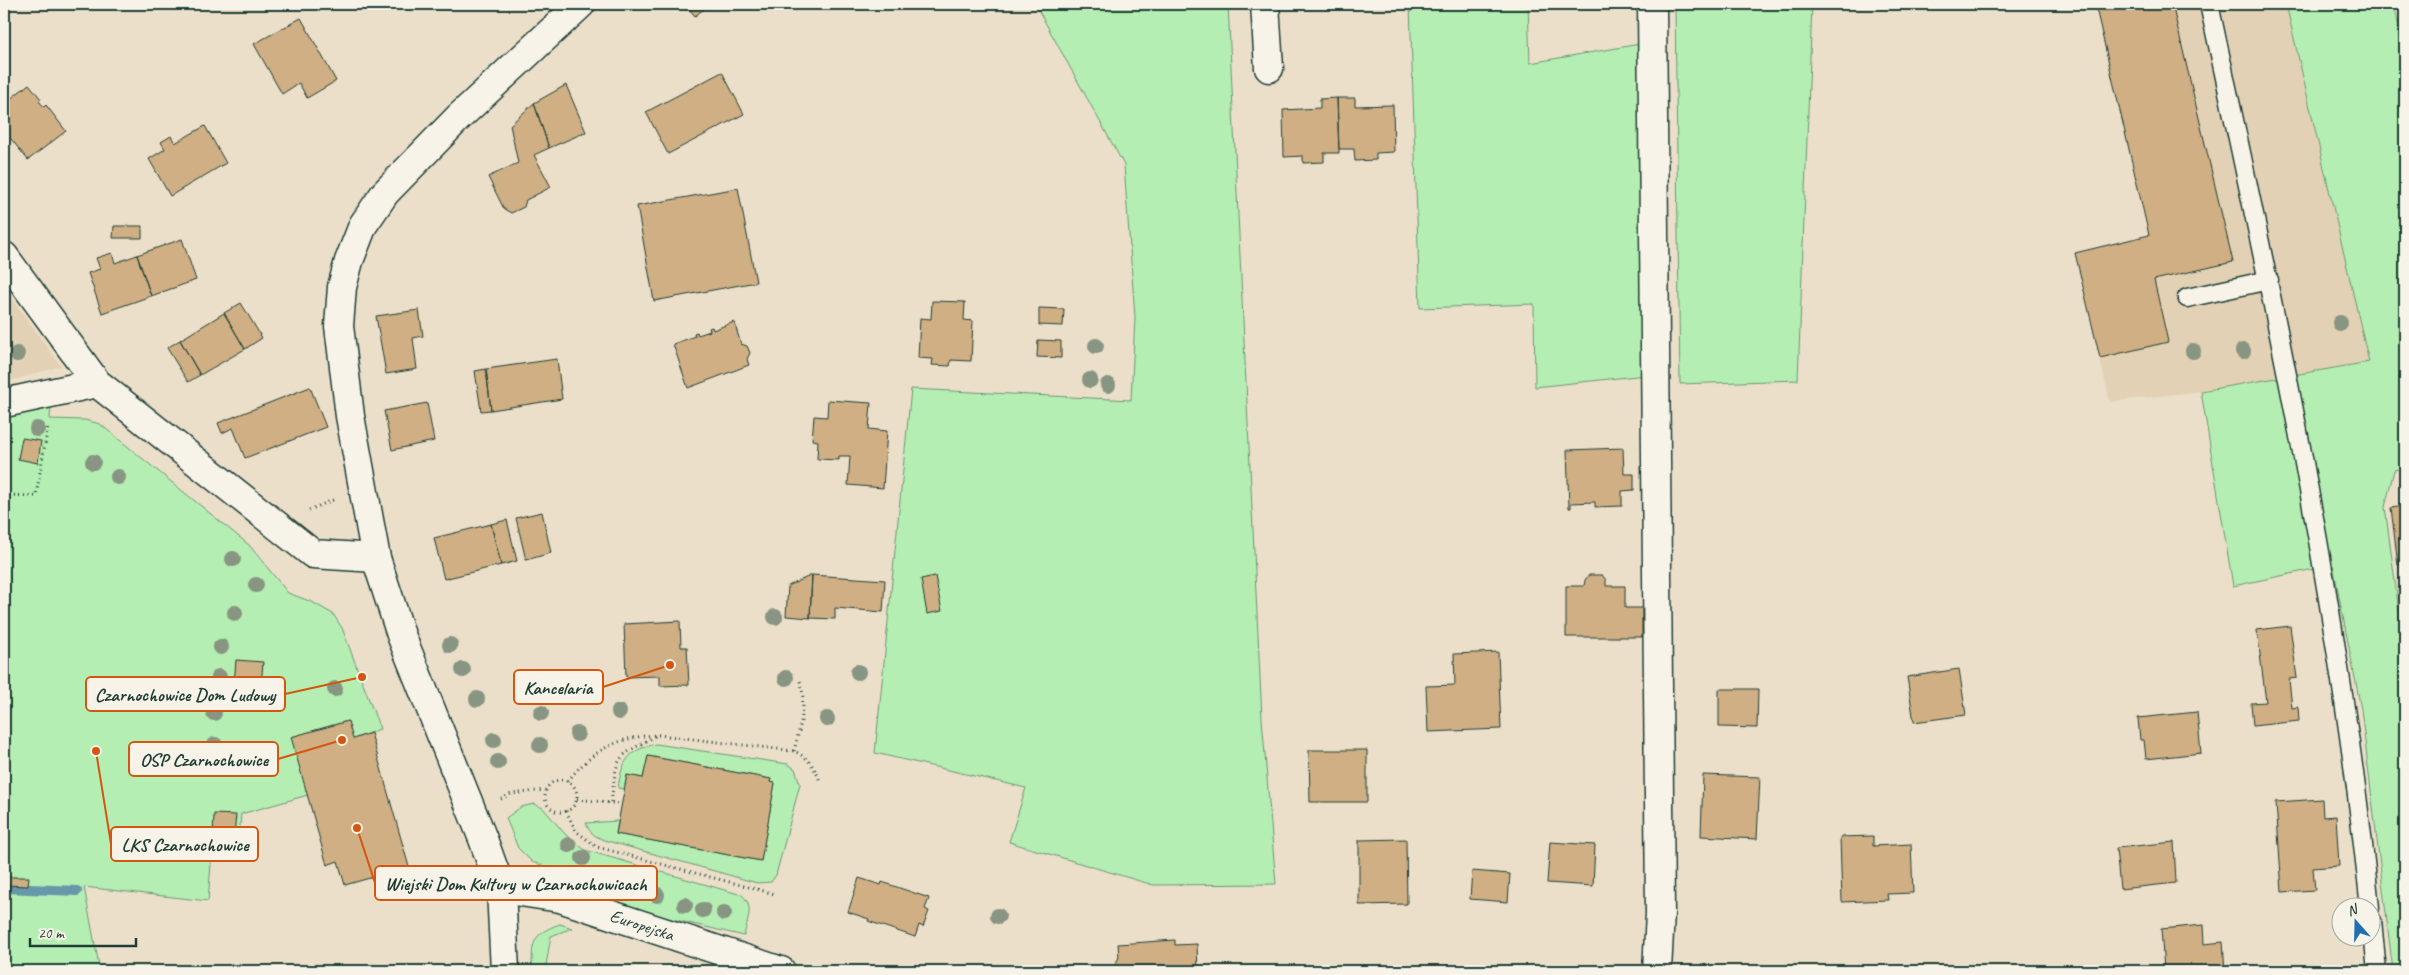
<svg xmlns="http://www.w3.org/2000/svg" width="2409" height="975" font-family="Caveat,sans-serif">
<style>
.built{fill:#e3d1b5}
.green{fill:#b5eeb2;stroke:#6a9673}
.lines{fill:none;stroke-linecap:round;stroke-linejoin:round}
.stream{stroke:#6698aa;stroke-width:10}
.building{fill:#cfaf83;stroke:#1f3d34}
.service-casing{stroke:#1f3d34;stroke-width:21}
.minor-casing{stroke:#1f3d34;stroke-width:31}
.tertiary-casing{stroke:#1f3d34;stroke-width:31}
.path{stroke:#1f3d34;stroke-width:3;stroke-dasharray:1 4;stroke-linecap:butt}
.service{stroke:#f7f3e8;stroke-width:18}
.minor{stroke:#f7f3e8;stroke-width:28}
.tertiary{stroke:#f7f3e8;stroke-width:28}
.tree{fill:#879582}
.labels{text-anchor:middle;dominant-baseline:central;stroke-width:4;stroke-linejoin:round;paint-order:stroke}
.street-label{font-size:18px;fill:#1f3d34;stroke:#f7f3e8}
.leader{fill:none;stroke:#d45610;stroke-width:2}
.callout-dot{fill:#d45610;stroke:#f7f3e8;stroke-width:2}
.callout{fill:#f7f3e8;stroke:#d45610;stroke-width:2}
.callout-label{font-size:19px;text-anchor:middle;font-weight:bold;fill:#1f3d34}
</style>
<rect width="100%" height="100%" fill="#ebdfca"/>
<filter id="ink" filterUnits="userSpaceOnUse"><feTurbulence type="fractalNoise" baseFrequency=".02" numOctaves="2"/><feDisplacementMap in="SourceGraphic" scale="10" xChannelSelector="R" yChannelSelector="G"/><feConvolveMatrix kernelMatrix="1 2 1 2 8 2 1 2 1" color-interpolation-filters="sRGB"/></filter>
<g filter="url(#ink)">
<!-- built -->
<path class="built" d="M2095,4H2286L2369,362L2201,391L2110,402L2075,253L2149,235Z
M4,287L61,366L4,383Z"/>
<!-- green -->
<path class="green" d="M1035,4H1228L1262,719L1276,884L1153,885L1009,842L1026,788L875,753L911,389L1131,400L1135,317L1124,165Z
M1410,4H1528L1530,63L1640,44L1646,375L1535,387L1534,304L1420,308Z
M1675,4H1812L1798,380L1680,384Z
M2286,4H2394L2405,57V468L2394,470L2385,507L2405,656V971H2393L2361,709L2333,565L2233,586L2201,391L2369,362Z
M51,405L50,419L85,420L100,424L249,545L288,593L312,602L333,614L342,628L380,729L353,739L347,721L292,737L308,795L241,814L239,837L213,838L208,901L84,887L100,971H4V411Z
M656,744L788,764L795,769L800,784L776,875L771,882L757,883L604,840C595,836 589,833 586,823L618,821L616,834L761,861L775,783L770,782L771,779L648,756L643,778L627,775L624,789L618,788C622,762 627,750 656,744Z
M534,804L543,808L565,834L585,850L742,895C755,907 747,920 744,936L659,916L615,901L586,879L532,862L518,848L506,818L521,807Z
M560,924L572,928L551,936L545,971H532C532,943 531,934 560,924Z"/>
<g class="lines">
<!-- stream -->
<path class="stream" d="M4,888L77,891"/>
</g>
<!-- building -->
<path class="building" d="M685,4H710L695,16Z
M2095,4H2172L2233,262L2154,280L2168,342L2100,358L2075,253L2149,235Z
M301,18L336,81L307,98L299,83L282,94L254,44Z
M722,72L744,114L668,154L646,112Z
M29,84L41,99L39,101L44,107L46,105L66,131L28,160L7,134L10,131L6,126L4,128V104Z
M566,85L586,132L549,148L534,103Z
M1337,98L1339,153H1324V162L1303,163V156L1284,157L1283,110L1320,108V99Z
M1337,98H1355V106L1393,105L1394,152L1376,153V160L1355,161L1354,149H1339Z
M534,103L549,148L534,155L551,187L526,200L524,207L511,213L504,209L488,177L518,163L510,125Z
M205,126L226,163L170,196L149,159L165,149L161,142L171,136L175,143Z
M738,188L756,282L654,301L637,206Z
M114,226H142V238H113Z
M182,239L196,280L151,296L137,255Z
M112,253L115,263L137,255L151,296L102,313L88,273L100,269L96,258Z
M932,301L965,302L964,320L973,321L971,361L951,360L950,366L932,365L933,359L918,358L920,318L931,319Z
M241,303L262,338L245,349L224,313Z
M1039,308L1064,309L1063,326L1039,325Z
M419,310L423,336L413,338L417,369L386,374L376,316Z
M224,313L245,349L200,375L180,340Z
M734,322L741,344L747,346L750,353L747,359L749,365L688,388L673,344L695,336L694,333L697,332L698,335L710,331L709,328L712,327L713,330Z
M180,340L200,375L188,382L167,348Z
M1038,340L1061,341V358L1037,357Z
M557,359L562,399L491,410L486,369Z
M486,369L491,410L481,411L475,371Z
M310,387L326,427L245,458L233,428L222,433L218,423Z
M828,400L871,403L869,429L887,431L883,488L848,485L850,456H839V460L817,459L818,441L812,440L814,416L827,417Z
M427,403L434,441L392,450L384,411Z
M22,438L41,441L38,463L18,459Z
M1623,448L1624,474H1634V490L1622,491V506L1595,507V502L1571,503V508H1569L1567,450Z
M2405,506V564L2398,565L2391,508Z
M542,512L551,553L526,560L516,518Z
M507,520L517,561L501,565L491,524Z
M491,524L501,565L444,579L434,538Z
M812,575L885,580L883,612L835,608V619L810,618Z
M812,575L810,618L786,616L788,586Z
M1589,575H1602L1606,580V586H1625V608H1642V637H1566V586H1584L1585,580Z
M935,576L942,611L927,614L921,579Z
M680,621L681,647H687L689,685L660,686V676L626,677L624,624Z
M2290,626L2297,678L2289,679L2292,708L2298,707L2299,721L2253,726L2251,703L2266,702L2257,630Z
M1498,652L1501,729L1428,732L1426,686L1455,685L1454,654Z
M236,660L263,662L261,686L234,684Z
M1959,669L1966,715L1914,722L1907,677Z
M1719,689H1758L1757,728L1719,727Z
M2197,712L2201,753L2146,759L2144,740H2140L2138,718Z
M348,721L353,739L371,733L409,867L345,885L338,861L327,865L291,737Z
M1309,750H1367V802H1310Z
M648,756L771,779L770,782L775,783L761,861L616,834L627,775L643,778Z
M1703,775L1760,777L1757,839L1701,836Z
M2322,799L2323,817L2336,816L2339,866L2313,868L2315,890L2282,892L2276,802Z
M214,814L236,815L234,836L213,835Z
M1873,836V846L1911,844L1913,893L1887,894L1888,900L1842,902L1840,837Z
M1406,839L1407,904L1359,905V840Z
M1550,842L1595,845L1593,886L1547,883Z
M2174,842L2176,883L2120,889L2116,848Z
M1472,871L1510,874L1508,902L1470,899Z
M4,877H29L28,886L4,885Z
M859,878L881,885L882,882L929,898L925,909L929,911L923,927L919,925L915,937L868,921L869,919L848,912Z
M2203,925L2204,944L2223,942L2225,971L2164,970L2161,929Z
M1175,940V945L1197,944L1198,971H1112L1119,957L1118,944Z"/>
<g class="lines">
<!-- service casing -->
<g class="service-casing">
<path id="service" d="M2209,4C2274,303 2339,603 2370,908
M2187,298L2269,280
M2372,921L2377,971"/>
</g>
<!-- minor casing -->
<g class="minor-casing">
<path id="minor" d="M1265,4L1269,68
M1652,4L1660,913L1657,971
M4,256L97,383L313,554L376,558
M4,403L97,383
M501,889L560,898L781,971"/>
</g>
<!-- tertiary casing -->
<g class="tertiary-casing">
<path id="tertiary" d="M505,971L501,889L483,839L401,635L376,558L350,416L339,326L342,287L349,261L363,225L385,193L459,117L581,4"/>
</g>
<!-- path -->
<path class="path" d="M4,495L36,496L48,426
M309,510L333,500
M794,751C800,726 808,703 799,678
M545 796a16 16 0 1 1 32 0a16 16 0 1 1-32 0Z
M568,781C592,750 619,736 659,735L794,751C809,758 814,766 820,781
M501,799L511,794L546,790
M577,799L621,804
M611,802C618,752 614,760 657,735
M566,811L576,831L597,847L775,894"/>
<!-- service -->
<use href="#service" class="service"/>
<!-- minor -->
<use href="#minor" class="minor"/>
<!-- tertiary -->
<use href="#tertiary" class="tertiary"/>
</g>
<!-- trees -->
<g class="tree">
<circle cx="2340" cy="323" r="8"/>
<circle cx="1096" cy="346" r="8"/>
<circle cx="2193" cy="351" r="8"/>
<circle cx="2243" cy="351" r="8"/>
<circle cx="17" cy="354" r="8"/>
<circle cx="1090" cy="380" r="8"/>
<circle cx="1108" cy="385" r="8"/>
<circle cx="37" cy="429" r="8"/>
<circle cx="93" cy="462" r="8"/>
<circle cx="118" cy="477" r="8"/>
<circle cx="233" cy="559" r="8"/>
<circle cx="256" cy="585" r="8"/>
<circle cx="235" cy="613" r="8"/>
<circle cx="775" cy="617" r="8"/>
<circle cx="450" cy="645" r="8"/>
<circle cx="221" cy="647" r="8"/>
<circle cx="463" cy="670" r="8"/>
<circle cx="858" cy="672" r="8"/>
<circle cx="219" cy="677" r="8"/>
<circle cx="786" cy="678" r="8"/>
<circle cx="335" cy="689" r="8"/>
<circle cx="477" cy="699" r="8"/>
<circle cx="619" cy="712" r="8"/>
<circle cx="214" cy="713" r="8"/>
<circle cx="541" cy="713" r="8"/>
<circle cx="827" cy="719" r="8"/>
<circle cx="577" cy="734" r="8"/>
<circle cx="494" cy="740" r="8"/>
<circle cx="215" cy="745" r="8"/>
<circle cx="540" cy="745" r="8"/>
<circle cx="498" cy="762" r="8"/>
<circle cx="569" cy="845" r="8"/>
<circle cx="583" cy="858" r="8"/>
<circle cx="657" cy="895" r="8"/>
<circle cx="685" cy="905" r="8"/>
<circle cx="703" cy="910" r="8"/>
<circle cx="724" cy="913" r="8"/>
<circle cx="998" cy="916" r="8"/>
</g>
</g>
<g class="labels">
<!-- street labels -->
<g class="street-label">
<text transform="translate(642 925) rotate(18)">Europejska</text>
</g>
</g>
<!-- callouts -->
<path class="leader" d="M670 665L603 687M362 677L285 694M342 740L278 759M96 751L111 844M357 828L375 883"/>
<g class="callout-dot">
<circle cx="670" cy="665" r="5"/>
<circle cx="362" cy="677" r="5"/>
<circle cx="342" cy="740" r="5"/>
<circle cx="96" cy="751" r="5"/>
<circle cx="357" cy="828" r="5"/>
</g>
<g class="callout">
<rect x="514" y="670" width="89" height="34" rx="5"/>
<rect x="86" y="677" width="199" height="34" rx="5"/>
<rect x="129" y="742" width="149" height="34" rx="5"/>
<rect x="111" y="827" width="147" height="34" rx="5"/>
<rect x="375" y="866" width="282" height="34" rx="5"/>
</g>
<g class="callout-label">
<text x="558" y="694">Kancelaria</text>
<text x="185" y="701">Czarnochowice Dom Ludowy</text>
<text x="204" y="766">OSP Czarnochowice</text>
<text x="185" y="851">LKS Czarnochowice</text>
<text x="516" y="890">Wiejski Dom Kultury w Czarnochowicach</text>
</g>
<!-- margin -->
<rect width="2409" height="975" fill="none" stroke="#f7f3e8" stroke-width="20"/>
<rect x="10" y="10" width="2389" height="955" fill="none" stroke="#1f3d34" stroke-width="2" filter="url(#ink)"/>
<!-- north arrow -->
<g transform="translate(2356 922) rotate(340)"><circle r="24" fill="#f7f3e8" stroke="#a1aaa0"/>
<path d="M0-4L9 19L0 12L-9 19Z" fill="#1f6fb2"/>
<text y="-8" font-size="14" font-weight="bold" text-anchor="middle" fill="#1f3d34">N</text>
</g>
<!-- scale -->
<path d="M30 938v8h106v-8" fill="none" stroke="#1f3d34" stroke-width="2.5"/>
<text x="38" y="938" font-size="15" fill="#1f3d34" stroke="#f7f3e8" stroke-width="4" paint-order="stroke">20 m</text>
</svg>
